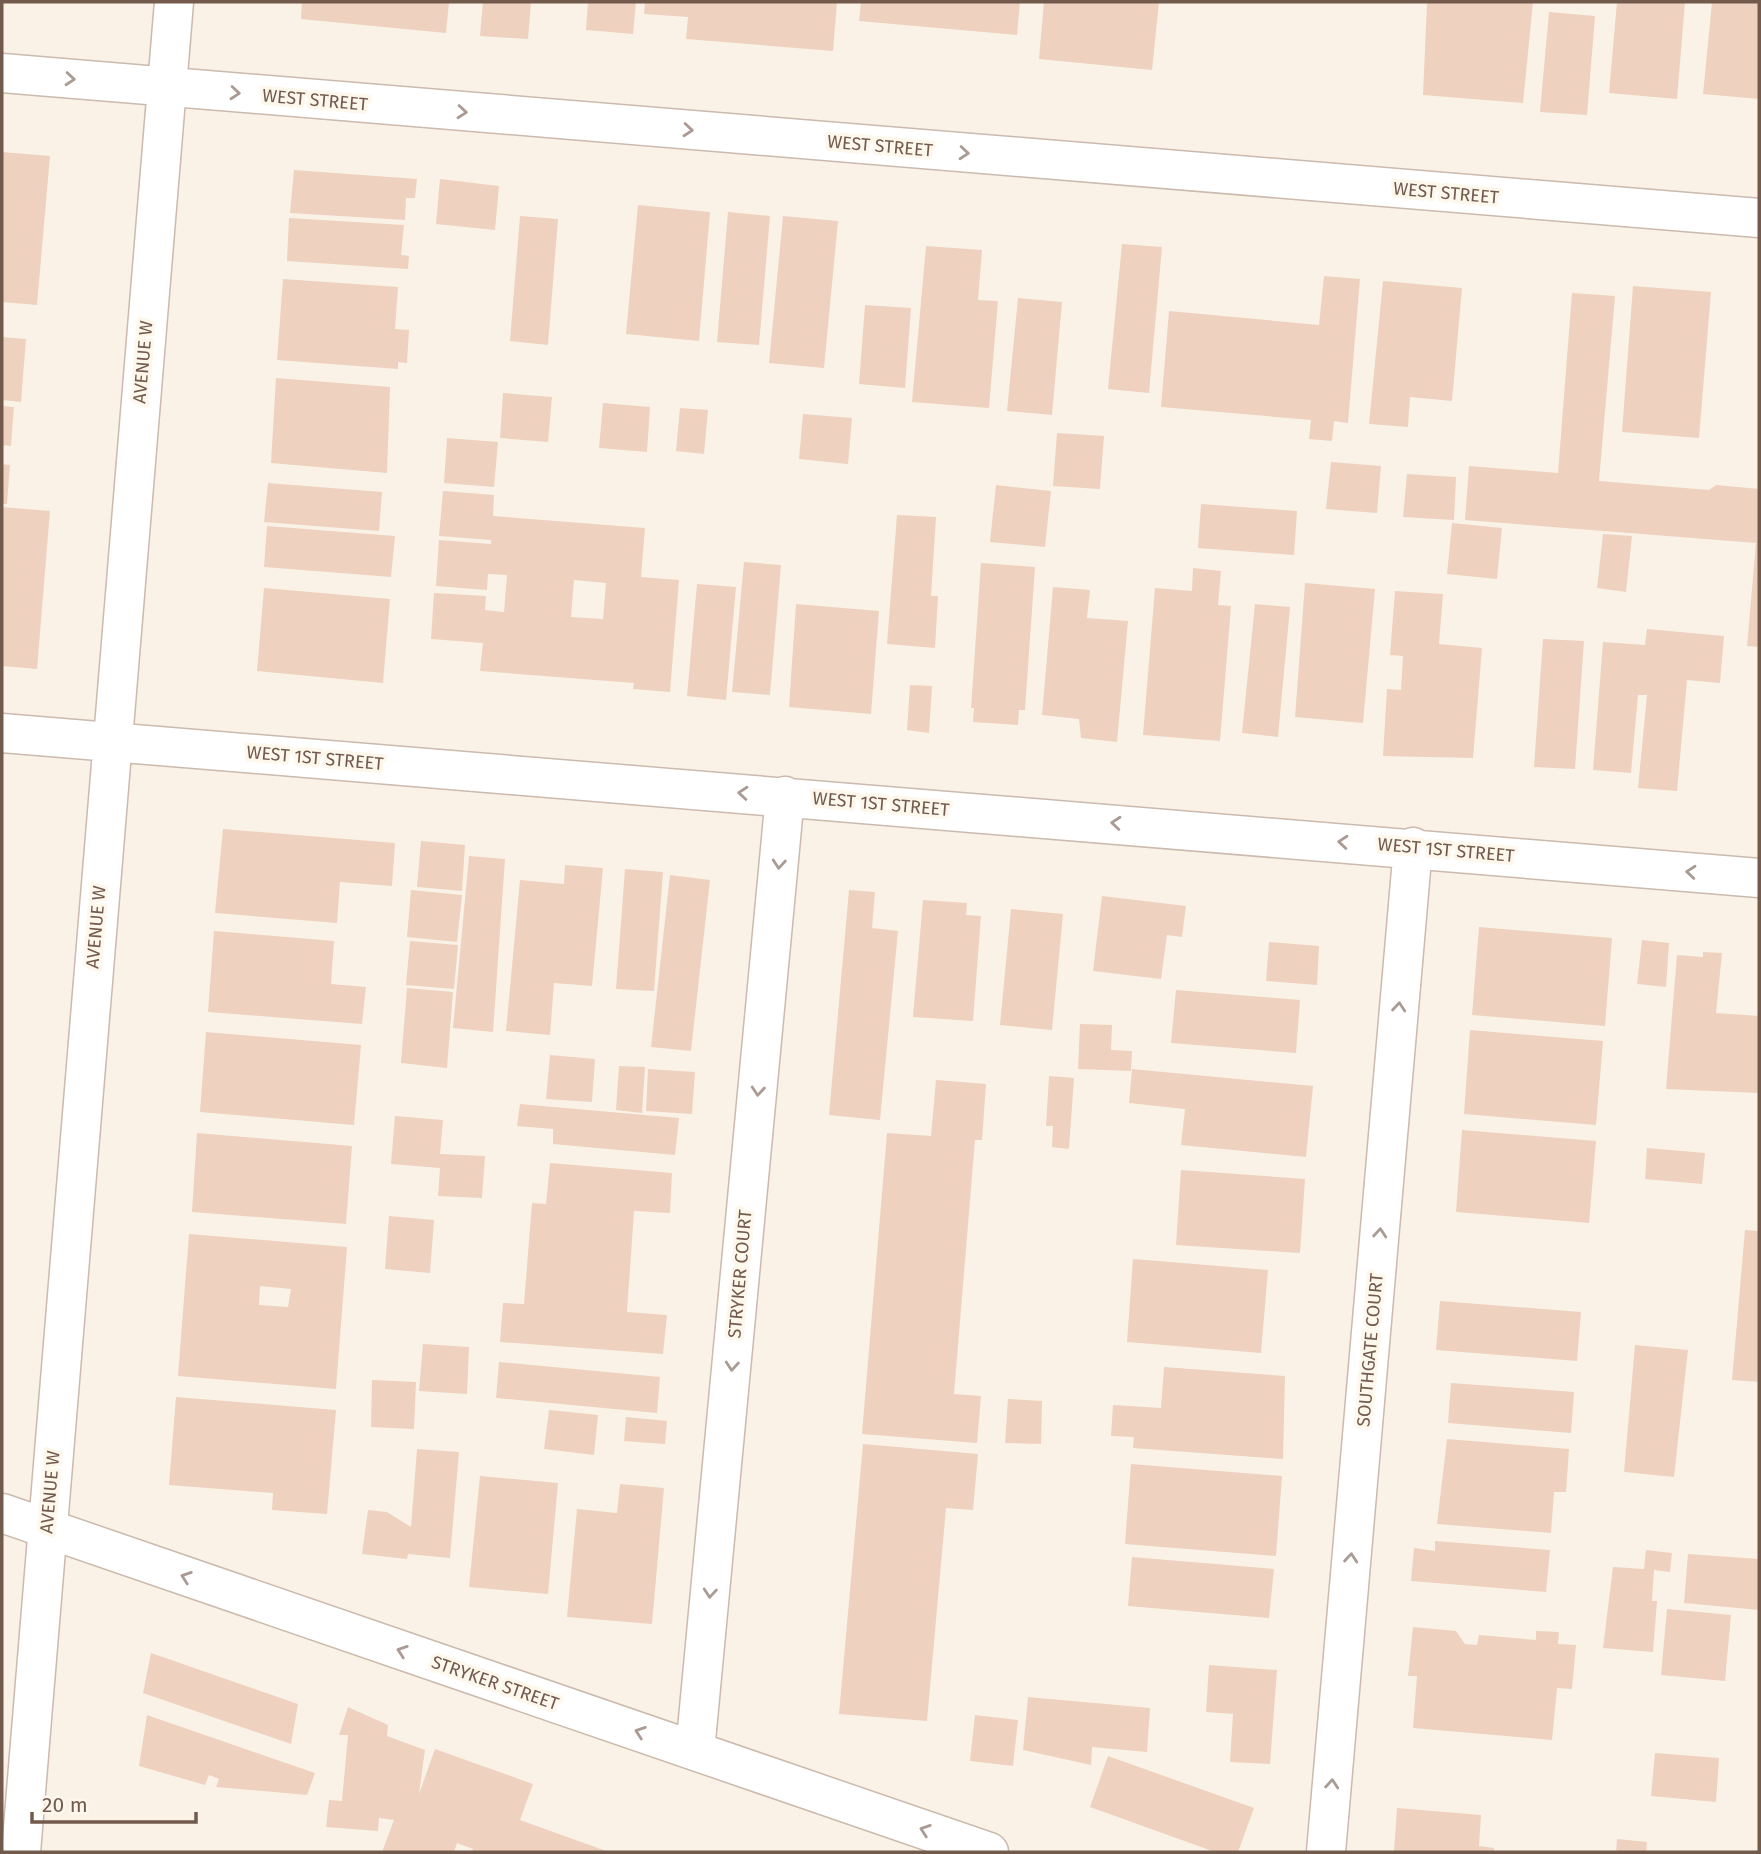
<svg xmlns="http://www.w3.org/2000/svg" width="1761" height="1854" font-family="'Fira Sans',sans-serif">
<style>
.building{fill:#eed2bf;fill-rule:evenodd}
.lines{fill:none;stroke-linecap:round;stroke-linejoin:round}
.minor-casing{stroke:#cbbaad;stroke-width:41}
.minor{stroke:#fff;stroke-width:38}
.oneway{stroke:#aa9c94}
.labels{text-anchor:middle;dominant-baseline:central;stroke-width:7;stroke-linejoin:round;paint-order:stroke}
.street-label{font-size:18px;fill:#725a4d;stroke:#fef7ec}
</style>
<rect width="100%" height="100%" fill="#faf2e6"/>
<!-- building -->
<path class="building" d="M302,2H449L446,33L301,19Z
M483,2H531L528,39L480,36Z
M588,2H636L633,34L586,30Z
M645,2H837L833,51L686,39L688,17L644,14Z
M861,2H1020L1017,35L859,21Z
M1044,2H1159L1152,70L1039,59Z
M1427,2H1533L1523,103L1423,95Z
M1617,2H1685L1677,99L1609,93Z
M1712,2H1759V99L1703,94Z
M1549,12L1595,16L1587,115L1540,112Z
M2,152L50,156L37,305L2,302Z
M294,170L417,179L415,198H406L405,220L290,213Z
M440,179L499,186L495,230L436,224Z
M638,205L710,212L699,341L626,334Z
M728,212L770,216L759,345L717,342Z
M520,216L558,219L548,345L510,341Z
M783,216L838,221L824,368L769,363Z
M289,218L404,225L401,255L409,256L408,269L287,261Z
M1122,244L1162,247L1149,393L1108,389Z
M926,246L982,250L978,300L998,301L989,408L912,402Z
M1324,276L1360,279L1348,423L1334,421L1332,441L1309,439L1311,420L1161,407L1169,311L1319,325Z
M283,279L398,287L395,329L409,330L407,363L398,362V369L277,360Z
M1383,281L1462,288L1452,401L1410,397L1408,427L1369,424Z
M1633,286L1711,292L1699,438L1622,432Z
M1572,293L1615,296L1599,481L1709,490L1716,485L1759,489V647L1747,646L1756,543L1465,520L1469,466L1558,473Z
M1018,298L1062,302L1052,415L1007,411Z
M865,305L911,308L905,388L859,384Z
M2,337L26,339L21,402L2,400Z
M276,378L390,387L387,473L271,463Z
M503,393L552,397L548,442L500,438Z
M603,403L650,407L647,452L599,448Z
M2,406L14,407L11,446L2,445Z
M680,408L708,410L704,454L676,451Z
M803,414L852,418L848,464L799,459Z
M1057,433L1104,436L1100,489L1053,486Z
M447,438L498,442L494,487L444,483Z
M1331,462L1381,466L1377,513L1326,509Z
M2,464L10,465L7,504H2Z
M1407,474L1456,477L1454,520L1403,517Z
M268,483L382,492L379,531L264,522Z
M996,485L1051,491L1045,547L990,542Z
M443,491L494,495L493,516L645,528L641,577L679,580L670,692L633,689L634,683L480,671L483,643L431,639L434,593L486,596L485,610L504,612L507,575L488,574L487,590L436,586L439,540L491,544V540L439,536ZM574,580L606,583L603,619L571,617Z
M1201,504L1297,511L1294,555L1198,548Z
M2,507L50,511L37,669L2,666Z
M897,515L936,517L931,596H938L935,648L887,644Z
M1452,523L1502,528L1497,579L1447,574Z
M267,526L395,536L391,577L264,567Z
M1603,534L1632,536L1626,592L1597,588Z
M744,562L781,565L770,695L732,692Z
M981,563L1035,567L1025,710H1019L1018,725L973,722L974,708H971Z
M1193,568L1221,571L1218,605L1231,606L1220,741L1143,735L1155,588L1192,591Z
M1305,583L1375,589L1363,723L1295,717Z
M697,584L736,587L726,700L687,696Z
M1053,587L1090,590L1087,618L1128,621L1117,742L1081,738L1079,719L1042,715Z
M264,588L390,599L383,683L257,671Z
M1395,591L1443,594L1439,644L1482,648L1473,758L1383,756L1387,689L1401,690L1403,656L1390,655Z
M796,604L879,611L871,714L789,707Z
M1255,604L1290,607L1278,737L1242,733Z
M1647,629L1724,636L1720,683L1687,680L1677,791L1638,788L1647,695H1638L1631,773L1593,770L1603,642L1645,645Z
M1543,639L1584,641L1575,769L1534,767Z
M910,685L932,686L929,733L907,730Z
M223,829L395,843L392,886L340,882L337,923L215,913Z
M421,841L465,845L462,891L417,887Z
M469,856L505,859L493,1032L453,1028Z
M565,865L603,868L592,986L554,983L550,1035L506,1031L520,880L564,884Z
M625,869L663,872L654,991L616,989Z
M670,875L710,880L691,1051L651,1047Z
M411,890L462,895L457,942L407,937Z
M849,890L875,892L872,928L898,931L880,1120L829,1115Z
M1102,896L1186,906L1182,937L1167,935L1161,979L1093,971Z
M923,900L967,903L966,915L981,916L973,1021L913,1017Z
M1011,909L1063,914L1052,1030L1000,1025Z
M1479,927L1612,938L1605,1026L1472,1015Z
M214,931L334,941L331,984L366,987L362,1024L208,1012Z
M1642,940L1669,943L1666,987L1637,984Z
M410,941L458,945L454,989L406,985Z
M1269,942L1319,946L1317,985L1266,981Z
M1703,952L1722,953L1716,1013L1759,1016V1093L1666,1089L1677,955L1703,957Z
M407,988L453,992L447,1068L401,1063Z
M1176,990L1300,1000L1296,1053L1171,1043Z
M1080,1024L1112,1025L1111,1050L1132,1051L1131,1071L1078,1069Z
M1470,1030L1603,1041L1596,1125L1464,1114Z
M206,1032L361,1045L354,1125L200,1112Z
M550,1055L595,1059L592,1102L546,1099Z
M619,1066L645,1067L642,1113L616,1110Z
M648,1069L695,1072L692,1114L646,1111Z
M1132,1069L1313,1086L1306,1157L1181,1145L1185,1109L1129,1103Z
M1049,1076L1074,1078L1069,1149L1052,1147L1053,1126H1046Z
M936,1080L986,1084L982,1140H975L954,1394L981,1396L977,1443L862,1434L887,1133L931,1136Z
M520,1104L679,1118L675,1155L553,1144V1129L517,1126Z
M395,1116L443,1120L440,1154L485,1156L482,1198L438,1196L440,1168L391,1164Z
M1462,1130L1596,1141L1589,1223L1456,1212Z
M197,1133L352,1146L346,1224L192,1212Z
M1647,1148L1705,1153L1702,1184L1645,1179Z
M550,1163L672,1173L670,1213L634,1211L627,1312L667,1315L663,1354L500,1342L503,1303L524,1304L532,1203L546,1204Z
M1181,1170L1305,1179L1300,1253L1176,1245Z
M389,1216L434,1220L430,1273L385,1269Z
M1745,1230L1759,1231V1382L1732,1380Z
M189,1234L347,1247L336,1389L178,1376ZM260,1286L291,1289L288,1307L259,1305Z
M1133,1259L1268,1270L1261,1353L1127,1342Z
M1440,1301L1581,1312L1577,1361L1436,1350Z
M423,1344L469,1347L467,1394L419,1391Z
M1635,1345L1688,1350L1674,1477L1624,1472Z
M499,1362L660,1377L657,1413L496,1398Z
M1164,1367L1285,1376L1283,1459L1133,1448L1134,1437L1111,1436L1113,1405L1161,1408Z
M372,1380L416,1382L414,1429L371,1427Z
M1451,1383L1574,1392L1571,1433L1448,1423Z
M176,1397L336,1410L327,1514L272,1510L273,1493L169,1485Z
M1008,1399L1042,1401L1041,1444L1005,1443Z
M549,1410L598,1415L594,1455L544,1449Z
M626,1417L667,1421L665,1444L624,1441Z
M1447,1439L1569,1449L1566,1492H1554L1551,1533L1437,1524Z
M863,1444L978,1454L973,1510L946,1508L927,1721L839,1714Z
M417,1449L459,1452L450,1558L408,1554L407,1559L362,1554L368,1510L387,1512L411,1527Z
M1131,1464L1282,1476L1276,1556L1125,1544Z
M480,1476L558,1483L548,1594L469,1587Z
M620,1484L664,1488L652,1624L567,1617L577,1509L617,1513Z
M1435,1541L1550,1550L1546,1592L1411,1581L1414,1548L1435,1551Z
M1646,1550L1672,1553L1670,1572L1654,1570L1652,1601H1657L1653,1652L1603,1648L1613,1567L1644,1569Z
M1688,1554L1759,1559V1610L1684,1603Z
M1132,1557L1274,1569L1269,1618L1128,1606Z
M1667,1609L1731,1615L1725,1681L1661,1675Z
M1413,1627L1456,1631L1465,1644L1477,1645L1479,1635L1536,1640V1631L1559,1632L1558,1644L1576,1645L1572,1689L1557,1688L1552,1740L1413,1728L1417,1676H1408Z
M151,1653L298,1704L291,1744L143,1693Z
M1209,1665L1277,1670L1270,1764L1230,1762L1233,1714L1206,1712Z
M1028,1697L1150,1708L1147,1752L1092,1747L1091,1765L1023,1750Z
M348,1707L388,1725L387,1736L425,1750L419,1794L435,1749L533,1784L520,1820L609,1852H472L473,1849L457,1843L454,1852H382L394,1820L379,1818L378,1831L326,1827L329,1800L342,1801L348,1735H339Z
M147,1715L315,1773L307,1795L216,1787L219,1779L209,1775L205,1785L139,1766Z
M975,1715L1018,1720L1013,1766L970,1761Z
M1655,1753L1719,1758L1716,1802L1651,1796Z
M1108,1756L1254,1808L1238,1852H1215L1090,1807Z
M1397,1808L1481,1815L1479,1846L1494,1848V1852H1394Z
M1617,1839L1647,1842L1646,1852H1616Z"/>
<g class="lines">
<!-- minor casing -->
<g class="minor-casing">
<path id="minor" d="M2,73L1759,218
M2,733L1759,878
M2,1513L989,1852
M695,1751L785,796
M21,1852L174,2
M1326,1852L1413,847"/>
</g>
<!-- minor -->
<use href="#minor" class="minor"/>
</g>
<!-- one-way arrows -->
<defs><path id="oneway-chevron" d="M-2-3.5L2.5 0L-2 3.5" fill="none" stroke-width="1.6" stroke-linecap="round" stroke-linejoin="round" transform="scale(1.75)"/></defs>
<g class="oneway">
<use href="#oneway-chevron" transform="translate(70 79) rotate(5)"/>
<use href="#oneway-chevron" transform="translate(235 93) rotate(5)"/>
<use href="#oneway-chevron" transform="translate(462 112) rotate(5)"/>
<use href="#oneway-chevron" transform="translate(688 130) rotate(5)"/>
<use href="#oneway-chevron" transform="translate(964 153) rotate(5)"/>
<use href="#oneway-chevron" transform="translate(743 793) rotate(-175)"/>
<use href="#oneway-chevron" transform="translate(1116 823) rotate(-175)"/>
<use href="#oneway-chevron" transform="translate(1343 842) rotate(-175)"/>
<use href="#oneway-chevron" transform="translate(779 864) rotate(95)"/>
<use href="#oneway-chevron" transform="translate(1691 872) rotate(-175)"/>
<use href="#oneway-chevron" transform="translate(1399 1007) rotate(-85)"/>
<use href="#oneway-chevron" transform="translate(758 1091) rotate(95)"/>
<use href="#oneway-chevron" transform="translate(1380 1233) rotate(-85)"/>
<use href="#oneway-chevron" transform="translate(732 1366) rotate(95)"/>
<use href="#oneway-chevron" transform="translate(1351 1558) rotate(-85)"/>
<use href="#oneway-chevron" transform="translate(186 1577) rotate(-161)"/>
<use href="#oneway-chevron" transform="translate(710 1593) rotate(95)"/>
<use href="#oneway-chevron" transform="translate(402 1651) rotate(-161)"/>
<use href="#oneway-chevron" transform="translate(640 1732) rotate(-161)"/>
<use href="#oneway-chevron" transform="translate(1332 1784) rotate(-85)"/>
<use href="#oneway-chevron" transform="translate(925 1830) rotate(-161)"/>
</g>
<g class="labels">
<!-- street labels -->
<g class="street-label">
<text transform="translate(315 100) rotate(5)">WEST STREET</text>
<text transform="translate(880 146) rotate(5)">WEST STREET</text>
<text transform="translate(1446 193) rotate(5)">WEST STREET</text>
<text transform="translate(143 362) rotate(-85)">AVENUE W</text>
<text transform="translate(315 758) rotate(5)">WEST 1ST STREET</text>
<text transform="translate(881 804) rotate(5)">WEST 1ST STREET</text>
<text transform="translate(1446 850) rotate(5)">WEST 1ST STREET</text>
<text transform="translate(96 927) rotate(-85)">AVENUE W</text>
<text transform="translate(740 1274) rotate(-85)">STRYKER COURT</text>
<text transform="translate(1370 1350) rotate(-85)">SOUTHGATE COURT</text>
<text transform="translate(50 1492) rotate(-85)">AVENUE W</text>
<text transform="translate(495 1683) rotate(19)">STRYKER STREET</text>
</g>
</g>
<!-- border -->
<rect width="1761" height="1854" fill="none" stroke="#725a4d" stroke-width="7"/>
<!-- scale -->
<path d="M32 1812v10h164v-10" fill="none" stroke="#725a4d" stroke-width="3.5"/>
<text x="42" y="1812" font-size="21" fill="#725a4d" stroke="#fef7ec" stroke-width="5" paint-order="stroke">20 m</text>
</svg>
